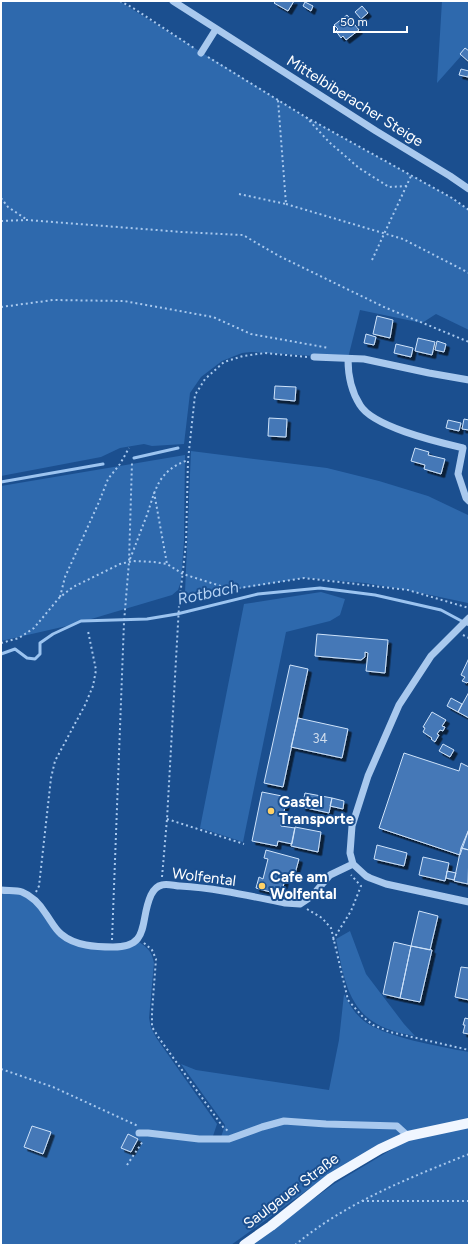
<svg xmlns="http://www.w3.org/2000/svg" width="470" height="1246" font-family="Figtree,sans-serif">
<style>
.green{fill:#2e69ad}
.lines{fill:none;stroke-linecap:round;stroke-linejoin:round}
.stream{stroke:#9cc4f0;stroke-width:3}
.building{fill:#4478b7;stroke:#cfe3fa;filter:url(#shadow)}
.path{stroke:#a9c9ee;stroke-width:2;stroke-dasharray:2 3;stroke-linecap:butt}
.minor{stroke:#a9c9ee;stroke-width:7}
.major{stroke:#f0f6ff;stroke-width:10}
.poi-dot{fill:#ffd166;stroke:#1b4f8f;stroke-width:1.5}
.labels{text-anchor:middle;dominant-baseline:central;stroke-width:4;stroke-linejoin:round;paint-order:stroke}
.number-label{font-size:13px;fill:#d0dded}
.street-label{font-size:15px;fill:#fff;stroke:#1b4f8f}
.poi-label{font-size:15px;font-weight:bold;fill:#fff;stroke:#1b4f8f;text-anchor:start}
.water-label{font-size:16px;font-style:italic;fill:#b5d3f5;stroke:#1b4f8f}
</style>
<defs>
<filter id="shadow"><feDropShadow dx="3.5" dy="3.5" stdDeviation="0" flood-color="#0009"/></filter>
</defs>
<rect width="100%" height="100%" fill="#1b4f8f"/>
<!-- green -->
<path class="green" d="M1,1H119L304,116L452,198L469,210V330L436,314L422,323L360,310L348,358L251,352L242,353L222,361L201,377L190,393L184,444L152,446L144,444L120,448L101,457L1,476Z
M442,1H469V47L437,83Z
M191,451L327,468L379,481L428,496L468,515H469V602L468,603L407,590L365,583L304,578L189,597L185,593Z
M185,455L184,541L181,581L178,590L172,595L71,625L1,641V486Z
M321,592L345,599L340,615L330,621L286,632L243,842L200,828L244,604Z
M1,892L21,893L31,900L39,909L50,926L59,936L85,948L139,942C148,948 152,952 154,963L149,1018L151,1028L157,1039L217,1124L212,1139L221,1137L225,1125L181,1064L196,1070L329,1090L339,1040L344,994C349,1004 355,1014 364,1021C384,1037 442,1047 469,1052V1122L405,1133L328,1175L231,1245H1Z
M350,931L366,974L404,1024L415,1036C407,1034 398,1033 391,1030C347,1016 344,977 336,939Z
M469,1124V1245H249L334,1184L409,1139Z"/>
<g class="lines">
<!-- stream -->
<path class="stream" d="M134,458L178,448
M1,482L103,464
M1,654L15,649L27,658L35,659L40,654V643L53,634L81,621L147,619L177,614L258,594L320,588L375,595L441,610L469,625"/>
</g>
<!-- building -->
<path class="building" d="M276,1H294L288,11L274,3Z
M305,2L313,6L311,11L303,6Z
M362,6L368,13L361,19L355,12Z
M347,15L359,30L346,40L343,36L341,38L336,31L338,29L334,25Z
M465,48L469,51V62L460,54Z
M461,69L469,71L468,77L459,75Z
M377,316L393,320L390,338L373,334Z
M366,334L376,337L374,345L364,343Z
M418,338L435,342L432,355L415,351Z
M437,341L446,344L444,352L435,350Z
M396,344L413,348L411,357L394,353Z
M275,386L296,387L295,401L274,399Z
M269,418L287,419L286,437L268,436Z
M464,419L469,420V430L462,429Z
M448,420L461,423L459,431L446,428Z
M415,448L429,452L428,455L445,459L441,474L424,469L425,465L411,461Z
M317,634L388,640L385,673L366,671L368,653L365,652V657L361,660L315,656Z
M469,658V682H468L467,683L462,681L465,677L461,675Z
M290,665L308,669L283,787L264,783Z
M469,692V718L458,712Z
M451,698L462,704L458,712L447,706Z
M432,712L446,720L442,726L445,727L443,731L440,730L437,734L439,735L435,742L431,739L432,738L423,732L425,728L423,727Z
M298,718L348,729L342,758L291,747Z
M443,744L454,750L450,757L439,751Z
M404,753L459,771L461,763L469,767V829L460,855L379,828Z
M262,792L287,797L281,826L295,828L292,844L278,841L277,846L252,841Z
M305,793L332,798L329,813L302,807Z
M332,798L344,801L343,809L330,806Z
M295,827L321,832L318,852L291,846Z
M469,829V850L461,848Z
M377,845L407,853L404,866L374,859Z
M461,848L469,850L468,884L454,881Z
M266,850L299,859L294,877L286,875L281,895L256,888L259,877L263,879L268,859L264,858Z
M423,857L449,863L445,881L419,875Z
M447,871L456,873L454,880L446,878Z
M419,911L438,916L430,950L411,946Z
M394,942L411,946L400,998L383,994Z
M411,946L432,950L420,1002L400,998Z
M461,967L469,968V1000L455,997Z
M465,1018L469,1019V1034L463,1033L465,1025H463Z
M32,1126L51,1132L43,1154L24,1147Z
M128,1134L138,1139L131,1152L121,1148Z"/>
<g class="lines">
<!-- path -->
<path class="path" d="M120,1L133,8L194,48
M208,57L304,116L452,198L469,210
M306,117L329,142L359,168L389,187L407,186
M239,194L286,204L278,100
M1,198L8,207L26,219
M286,204L403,239L469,273
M1,221L27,220L182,232L243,235L279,256L384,307L469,342
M372,260L411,176
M1,307L53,300L124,301L213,317L251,334L329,348
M154,492L167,564
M130,559C136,544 141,530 147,515C156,488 158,471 188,460
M60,597L65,577L99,502L108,479L120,464L129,448
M463,635L469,638
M1,643L19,638L34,628L59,598L73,587L120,564L133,561L154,562L167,564L183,574L224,587L233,589L304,578L408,590L469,608
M167,819L244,844
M162,877L167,819L179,606L186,543L188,460L195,395L205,379L224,362L243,356L265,353L307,357
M36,892L39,886L51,778L55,761L85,705L93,686L96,670L88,631
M307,909L322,918L331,928L348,1000L363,1017L373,1025L390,1032L469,1050
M112,940L124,622L129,562L132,462
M333,940L351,911L361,886L351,875
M144,943L152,950L156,959L152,1012V1027L159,1038L223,1127L228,1131
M1,1069L53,1087L138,1126
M127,1165L143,1141
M362,1201H469
M295,1245C345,1203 409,1178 469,1154"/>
<!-- minor -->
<path class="minor" d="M173,1L376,131L450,176L469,189
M201,53L216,29
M314,357L364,359L429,373L469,380
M348,359C348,375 351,391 360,405C373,427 438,442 463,448L458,474L466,498L469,501
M469,618L431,656L399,705L368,776L352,826L350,853L353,864L366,876L370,878L386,884L469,902
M1,890C7,891 16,890 22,892C32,896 41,906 46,914C51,921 55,929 61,934C75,946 96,947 113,947C151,947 139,921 151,895C153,891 157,886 162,885C167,883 175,886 180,886C216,888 250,896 285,903L300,904L312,896L330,875L353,864
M139,1133H148L199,1139H229L262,1127L284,1121L326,1124L397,1126L408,1136"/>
<!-- major -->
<path class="major" d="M244,1245L271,1226L331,1178L380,1149L408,1136L469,1123"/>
</g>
<!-- markers -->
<g class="poi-dot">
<circle cx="271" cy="811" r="4"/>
<circle cx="262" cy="886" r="4"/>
</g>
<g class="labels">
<!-- number labels -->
<g class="number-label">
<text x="320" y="738">34</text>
</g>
<!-- street labels -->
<g class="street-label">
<text transform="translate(355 101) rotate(32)">Mittelbiberacher Steige</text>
<text transform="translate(204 877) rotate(7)">Wolfental</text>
<text transform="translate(291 1191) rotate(-37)">Saulgauer Straße</text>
</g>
<!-- poi labels -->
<g class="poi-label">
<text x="279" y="802">Gastel<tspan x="279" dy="17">Transporte</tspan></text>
<text x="270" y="877">Cafe am<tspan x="270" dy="17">Wolfental</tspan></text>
</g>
<!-- water labels -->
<g class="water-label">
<text transform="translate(208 593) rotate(-12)">Rotbach</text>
</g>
</g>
<!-- border -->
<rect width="470" height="1246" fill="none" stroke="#ffffff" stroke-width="4"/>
<!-- scale -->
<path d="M334 26v6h73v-6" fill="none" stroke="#ffffff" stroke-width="2"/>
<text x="340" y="26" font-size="12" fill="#ffffff" stroke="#1b4f8f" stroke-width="3" paint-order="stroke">50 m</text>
</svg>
